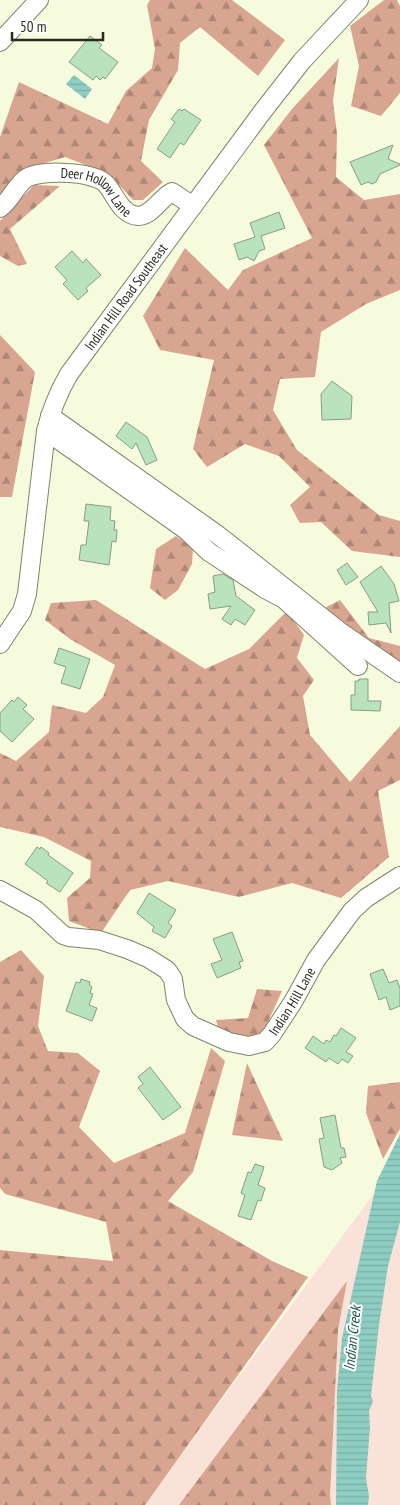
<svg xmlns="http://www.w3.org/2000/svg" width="400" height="1505" font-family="'PT Sans Narrow',sans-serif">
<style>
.grass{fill:#f9e2d8}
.forest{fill:url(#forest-firs)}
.water{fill:url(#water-rules)}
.building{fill:#b9e3bd;stroke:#879d89}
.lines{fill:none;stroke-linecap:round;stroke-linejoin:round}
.minor-casing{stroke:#81836a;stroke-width:20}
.minor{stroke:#fff;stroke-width:18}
.labels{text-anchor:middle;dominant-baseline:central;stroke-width:4;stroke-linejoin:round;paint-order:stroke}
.street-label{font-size:14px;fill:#292a1f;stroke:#fff}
.water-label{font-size:15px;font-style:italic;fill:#21564f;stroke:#fff}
</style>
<defs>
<pattern id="forest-firs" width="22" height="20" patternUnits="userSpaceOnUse" patternTransform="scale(1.25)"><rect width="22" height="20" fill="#d8a591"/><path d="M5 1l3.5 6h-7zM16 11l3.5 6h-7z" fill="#af8776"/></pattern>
<pattern id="water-rules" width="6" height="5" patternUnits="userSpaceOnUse" patternTransform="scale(1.25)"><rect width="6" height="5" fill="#8ecdc2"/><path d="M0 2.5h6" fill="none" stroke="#7ab0a6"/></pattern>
</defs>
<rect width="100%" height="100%" fill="#f7fbde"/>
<!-- grass -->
<path class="grass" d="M400,1158V1505H144Z"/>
<!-- forest -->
<path class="forest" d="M150,0H232L285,40L258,76L200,27L180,43L178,70L149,120L141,161L163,182L143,200H133L109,174L65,157L25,169L0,199V137L19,82L108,124L126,91L152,68L155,49L147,5Z
M384,0H397L400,6V93L381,116L351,106L359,66L350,26Z
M339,58L333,101L337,134L336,177L364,200L400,194V290L366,304L321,332L315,377L280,379L273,410L297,450L379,515L400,521V557L352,551L321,522L300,523L290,505L310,487L279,456L245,444L207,467L193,449L214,360L160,350L143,316L185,248L228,290L243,270L312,238L264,145L292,109Z
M34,185L60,186L10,229L27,264L18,266L0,256V221Z
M0,335L35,372L12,497H0Z
M176,536L193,548L192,564L178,590L165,600L150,588L156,549Z
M96,600L205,669L249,649L287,611L304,635L297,658L314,680L303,696L310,735L350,782L400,726V780L378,791L389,857L341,898L292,883L239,897L168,881L130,890L101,933L69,921L67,898L90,878L91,861L44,837L0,827V753L16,761L49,732L52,705L86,713L103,697L115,665L70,639L45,620L51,603Z
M340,600L369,638L400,646V667L321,610Z
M21,950L44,976L38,1026L48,1051L78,1053L100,1071L79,1127L114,1163L185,1133L211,1048L225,1061L193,1172L168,1201L272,1261L308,1277L145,1505H0V1250L113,1261L106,1222L5,1194L0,1188V962Z
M257,989L282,991L263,1033L248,1040L219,1031L216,1020L248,1018Z
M247,1063L283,1141L232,1135Z
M400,1082V1129L383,1159L366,1113L368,1086Z
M347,1281L338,1330L330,1495L331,1505H179Z"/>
<!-- water -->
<path class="water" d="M74,75L92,89L85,99L66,84Z
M400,1134V1222L388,1266L379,1325L371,1396L373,1401L369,1411L370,1427L366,1478L369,1496L368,1505H336L337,1390L342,1338L377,1181Z"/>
<!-- building -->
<path class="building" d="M90,36L102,45L99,48L118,62L105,79L103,77L100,80L96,76L93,80L69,62Z
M179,109L182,111L184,109L201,120L184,145L180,143L170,158L157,149L175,122L171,119Z
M393,145L388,159L400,164V165L380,174L376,182L372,184L368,182L361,185L350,162Z
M279,212L285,228L261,236L265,249L259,251L254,261L247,257L239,260L234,244L255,237L250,223Z
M72,251L83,263L86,259L101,275L86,288L88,291L78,300L63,284L67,280L55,267Z
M332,381L352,396L351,419L322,420L321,394Z
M126,422L147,437L157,460L146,465L136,443L132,449L116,436Z
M86,504L111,507L110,520L115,521L114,530H117L116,542L112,541L109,565L79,560L81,545H86L89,521H84Z
M347,563L358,577L346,585L337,570Z
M381,566L394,584L399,601L389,603L391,633L386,623L369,625L368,612H378L360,582Z
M223,574L233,580L236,596L255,610L245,625L235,619L231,625L222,619L231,606L210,609L208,594L215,592L213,576Z
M59,648L90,659L80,689L61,683L66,667L54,663Z
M359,679H368V701H381L380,711L351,710V695H355V681H359Z
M18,697L27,705L23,709L34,719L12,742L0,731V713L12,700L14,702Z
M37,847L40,849L41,847L49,853L48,855L73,873L60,892L46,883L48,881L25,864Z
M149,893L176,910L168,923L172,926L165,938L152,931L154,927L137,913Z
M232,932L243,961L239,962L241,968L217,978L211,964L222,960L213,939Z
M383,969L389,983L397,980L400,988V1006L390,1010L386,997L379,1000L370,974Z
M81,979L90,982L89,985L92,987L90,993L93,994L89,1005L97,1008L92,1021L66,1011L76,982L80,983Z
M341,1028L356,1038L346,1052L353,1056L348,1063L342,1059L338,1064L329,1058L326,1062L305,1048L313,1036L324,1044L326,1040L330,1042L334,1035L336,1036Z
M150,1067L181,1107L163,1120L138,1088L143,1084L138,1077Z
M335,1115L341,1148H344L346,1157L340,1158L342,1163L332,1170L324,1167L319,1139L324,1138L320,1118Z
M255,1164L264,1167L258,1185L265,1188L261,1201L258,1200L251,1220L238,1216L245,1195L241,1193L248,1172L251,1173Z"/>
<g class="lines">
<!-- minor casing -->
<g class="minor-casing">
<g id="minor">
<path d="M0,42L39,0"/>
<path id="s1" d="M0,208C11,200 15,187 25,179C39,169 94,171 106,184C115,194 121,215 138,216C152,216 160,198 172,192L193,206"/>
<path d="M50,416L218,535L342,633L400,673"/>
<path d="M46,431L186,530L209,552L265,589L284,599L358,666"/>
<path id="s2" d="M0,644L22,611L27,594L46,431C51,410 58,393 69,374L263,111L302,61L359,0"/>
<path id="s3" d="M0,890L36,910L63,935L69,937L99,940L127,949L148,958L167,970L173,979L176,1000L185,1019L193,1026L229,1042L249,1046L265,1042L272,1034L293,1002L316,960L352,911L366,898L400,876"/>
</g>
</g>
<!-- minor -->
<use href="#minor" class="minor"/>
</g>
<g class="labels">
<!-- street labels -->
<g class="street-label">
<text stroke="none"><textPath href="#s1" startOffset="118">Deer Hollow Lane</textPath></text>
<text stroke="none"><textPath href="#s2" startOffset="379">Indian Hill Road Southeast</textPath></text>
<text stroke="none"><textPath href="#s3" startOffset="378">Indian Hill Lane</textPath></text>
</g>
<!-- water labels -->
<g class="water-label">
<text transform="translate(352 1338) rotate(-84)">Indian Creek</text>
</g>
</g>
<!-- scale -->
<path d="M12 32v8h91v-8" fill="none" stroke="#292a1f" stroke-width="2.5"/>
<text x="20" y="32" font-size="15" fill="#292a1f" stroke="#ffffff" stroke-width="4" paint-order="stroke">50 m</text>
</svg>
